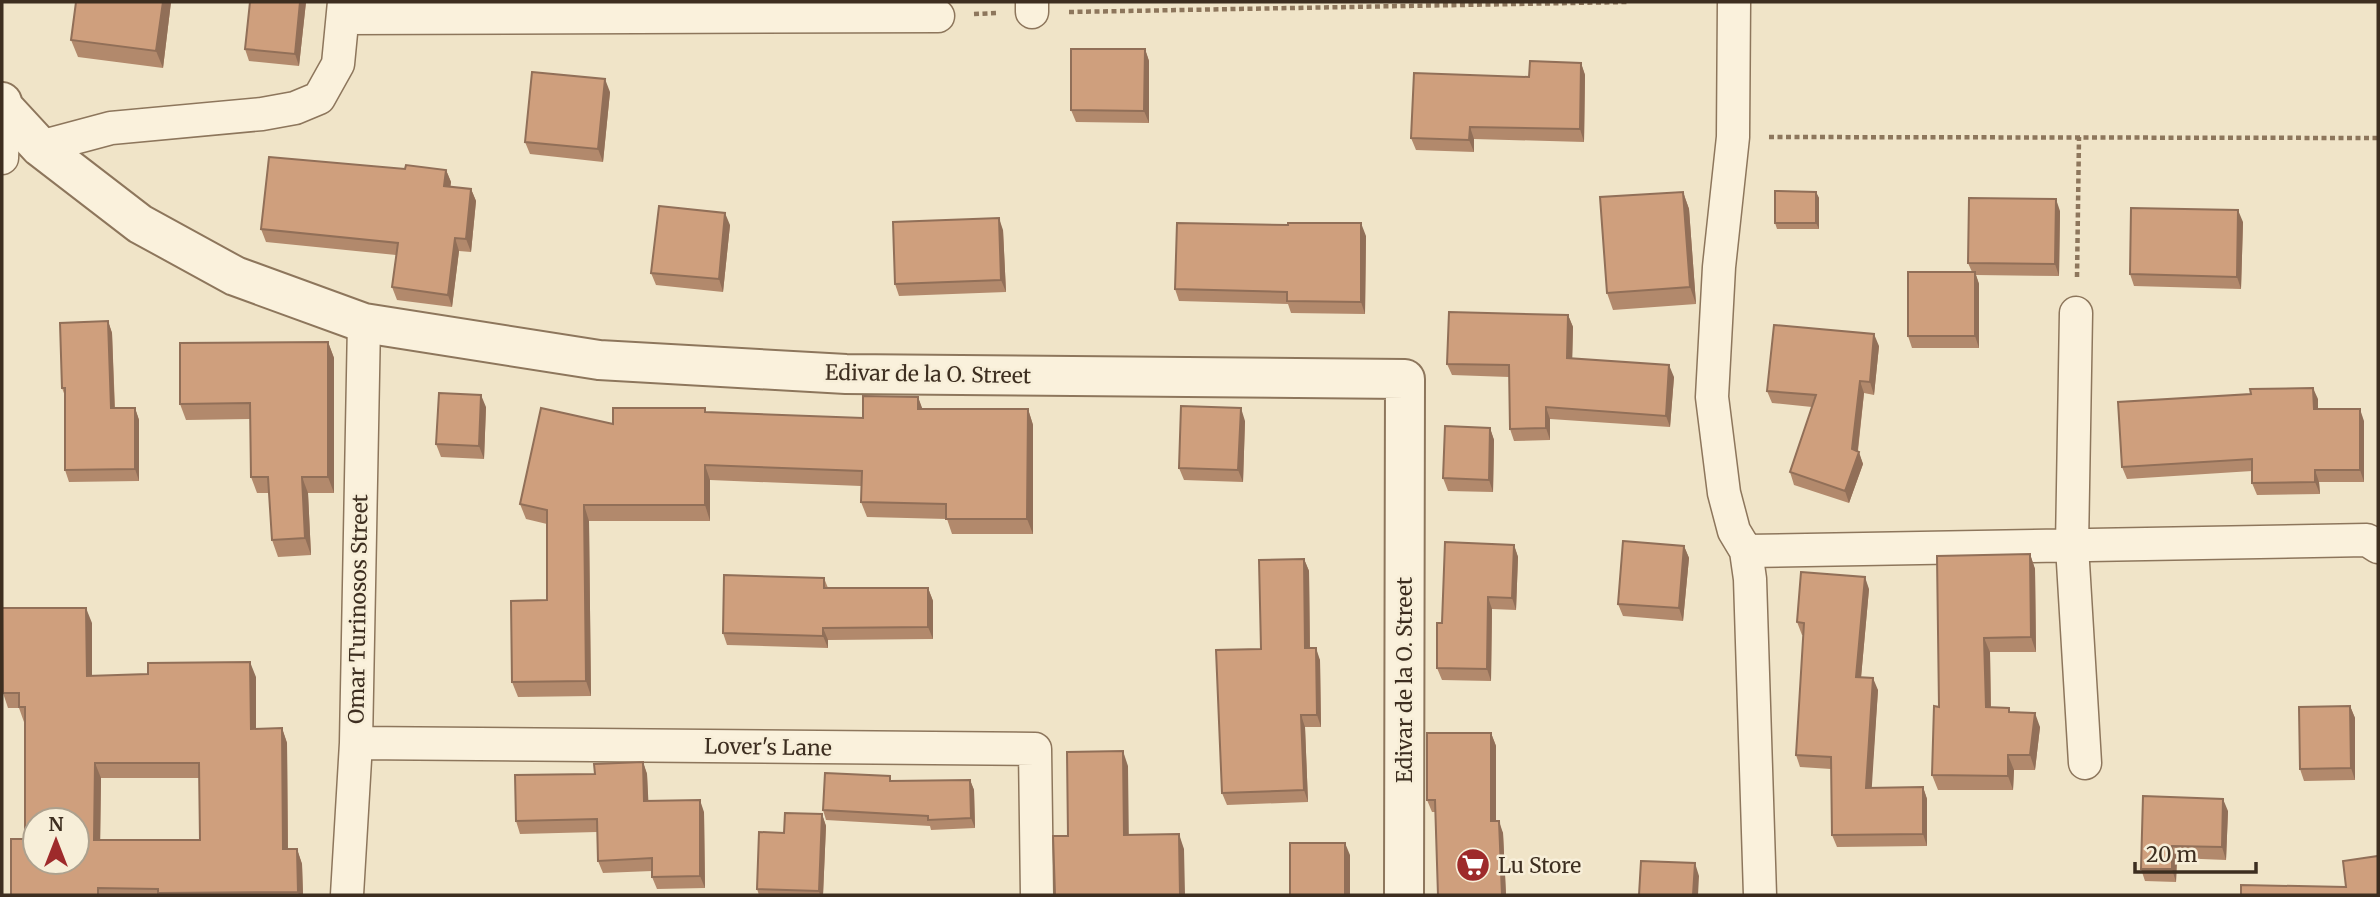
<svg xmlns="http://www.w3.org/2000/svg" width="2380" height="897" font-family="Merriweather,serif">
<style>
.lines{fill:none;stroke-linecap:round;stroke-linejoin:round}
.minor-casing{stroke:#8d765c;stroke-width:35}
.tertiary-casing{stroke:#8d765c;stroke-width:42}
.path{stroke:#8d765c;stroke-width:4.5;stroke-dasharray:5 3.5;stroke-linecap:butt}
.minor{stroke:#faf1dc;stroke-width:32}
.tertiary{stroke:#faf1dc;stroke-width:38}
.wall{fill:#b2896c;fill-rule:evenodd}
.shaded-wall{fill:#916f58}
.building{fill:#cf9f7d;stroke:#916f58;stroke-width:2;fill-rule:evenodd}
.labels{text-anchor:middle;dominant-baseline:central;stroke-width:5;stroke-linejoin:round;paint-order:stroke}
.street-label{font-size:21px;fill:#3d2e20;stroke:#f7eed8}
.poi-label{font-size:21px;fill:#3d2e20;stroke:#f7eed8;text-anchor:start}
</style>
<rect width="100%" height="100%" fill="#f0e4c8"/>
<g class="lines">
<!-- minor casing -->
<g class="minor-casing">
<path id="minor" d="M1032,2V12
M1734,2L1733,137L1719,267L1712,397L1724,493L1734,531L1746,551L1750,579L1760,895
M343,18L938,16
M2,108H4L2,158
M40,147L111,128L262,114L295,108L319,98L338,64L344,2
M2076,313L2072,546L2085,763
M1746,551L2367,540L2378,547
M356,743L1035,749L1037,895
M347,895L356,743L364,323"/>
</g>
<!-- tertiary casing -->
<g class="tertiary-casing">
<path id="tertiary" d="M2,102L4,108L40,147L140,224L235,276L364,323L599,360L846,374L1405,379L1404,895"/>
</g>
<!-- path -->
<path class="path" d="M1069,12L1627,2
M974,14L997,13
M1769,137L2378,138
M2077,277L2079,137"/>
<!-- minor -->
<use href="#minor" class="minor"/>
<!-- tertiary -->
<use href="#tertiary" class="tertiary"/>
</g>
<!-- wall -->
<path class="wall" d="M171,2L163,68L78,57L71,40Z
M250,2H306L299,66L249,61L245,49Z
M1145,49L1149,61V123L1076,122L1071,110Z
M1581,63L1585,75L1584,142L1474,139V152L1416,150L1411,138L1529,77Z
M610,92L603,162L530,154L525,142Z
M405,169L446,170L451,182L450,187L471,189L476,201L471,252L459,251L452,307L397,300L392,287L396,255L266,242L261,229Z
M1683,192L1689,209L1696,304L1613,310L1607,293Z
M1816,192L1819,198V229H1777L1775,223Z
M2060,211L2059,276L1976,275L1979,284V348H1912L1908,336L1972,272L1968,263Z
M2243,222L2241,289L2134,286L2130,274Z
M730,225L723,292L656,285L651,273Z
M1288,225L1366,236L1365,314L1291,313L1288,304L1179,301L1175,289Z
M1003,230L1006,292L899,296L895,284Z
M1568,315L1573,327L1572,358L1674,377L1670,427L1550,419V440L1514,441L1510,429L1509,377L1452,375L1447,364Z
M108,321L112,333L115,408H135L139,420V481L69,482L65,470V396L62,388Z
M328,342L334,358V493H308L311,555L278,557L272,540L269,493H257L251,477L250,419L186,420L180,404Z
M1879,346L1874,395L1864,393L1858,451L1863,464L1849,503L1794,485L1790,472L1812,407L1772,403L1767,391Z
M918,397L922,409H1028L1033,425V534H952L947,519L867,517L861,502V486L710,480V521H589L591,696L518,697L512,682L547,600V524L526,519L520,504L613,424L706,412L863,418Z
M2318,399V409L2364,421V482H2319L2320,494L2257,495L2252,483V471L2127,479L2122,467Z
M486,407L484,459L441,457L436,444Z
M1245,421L1243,482L1184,480L1179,468Z
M1490,428L1494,440L1493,492L1448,491L1443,478Z
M1514,545L1518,557L1516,610L1492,609L1491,681L1442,680L1437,668L1442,623Z
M1684,546L1689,558L1683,621L1623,616L1618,604Z
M2030,554L2035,569L2036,652H1990L1991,707L2011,712L2040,727L2035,770H2014L2013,790H1938L1932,775L1939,707Z
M1304,559L1309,571L1310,648L1320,660L1321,727H1305L1308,802L1227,805L1222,793L1261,649Z
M824,578L828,588H928L933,601V639L828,640V648L727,645L723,633Z
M1869,589L1861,677L1878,690L1871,788L1923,787L1927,799V846L1837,847L1832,835L1831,769L1800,767L1796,755L1803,635H1802L1797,622Z
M92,623V676L256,677V729L282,728L287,743L288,849H297L302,864L303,895H11L25,839V722H24L19,708H8L3,693ZM101,778H199L200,840H100Z
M2350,706L2355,718V780L2304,781L2300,769Z
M1491,733L1496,746V821L1503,833L1506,895H1438L1435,812H1432L1427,800Z
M643,762L647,774L648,801L704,812L705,888L657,889L652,877V871L603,873L598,861L597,832L520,834L516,821L595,774Z
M970,780L974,790L975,828L931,830L930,826L826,820L823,810L892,781Z
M2143,796L2228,811L2226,860L2177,858L2176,882L2145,881L2141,869Z
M822,814L826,826L823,895H759L757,889L784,833Z"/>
<!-- shaded-wall -->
<path class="shaded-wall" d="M163,2H171L163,68L156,51Z
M300,2H306L299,66L295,54Z
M1145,49L1149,61V123L1144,111Z
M1581,63L1585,75L1584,142L1580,129Z
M605,79L610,92L603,162L598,149Z
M1470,127L1474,139V152L1469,140Z
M446,170L451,182L449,199L444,186Z
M471,189L476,201L471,252L466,239Z
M1683,192L1689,209L1696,304L1690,287Z
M1816,192L1819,198V229L1816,223Z
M2056,199L2060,211L2059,276L2055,264Z
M2238,210L2243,222L2241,289L2237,277Z
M725,213L730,225L723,292L719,279Z
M999,218L1003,230L1006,292L1001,280Z
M1361,223L1366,236L1365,314L1361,302Z
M455,238L459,251L452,307L448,295Z
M1975,272L1979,284V348L1975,336Z
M1568,315L1573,327L1572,369L1567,358Z
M108,321L112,333L115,420L111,408Z
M1874,334L1879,346L1874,395L1870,382Z
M328,342L334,358V493L328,477Z
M1669,365L1674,377L1670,427L1666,416Z
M1860,381L1864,393L1857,456L1859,452L1863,464L1849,503L1845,491L1852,449Z
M2313,388L2318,399V421L2314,409Z
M481,395L486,407L484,459L479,446Z
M918,397L924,413L918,409Z
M1546,407L1550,419V440L1546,428Z
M135,408L139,420V481L135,469Z
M1241,408L1245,421L1243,482L1238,470Z
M1028,409L1033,425V534L1027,519Z
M2360,409L2364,421V482L2360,470Z
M1490,428L1494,440L1493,492L1489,480Z
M705,465L710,480V521L705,505Z
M2315,470L2319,482L2320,494L2315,482Z
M302,477L308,493L311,555L305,538Z
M584,505L589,521L591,696L586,681Z
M1514,545L1518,557L1516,610L1512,598Z
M1684,546L1689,558L1683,621L1679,608Z
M2030,554L2035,569L2036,652L2031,637Z
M1304,559L1309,571L1310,660L1305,648Z
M1865,577L1869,589L1860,689L1856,677Z
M928,588L933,601V639L928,627Z
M1488,597L1492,609L1491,681L1487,669Z
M86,608L92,623V691L87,676Z
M823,628L828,640V648L823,636Z
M1984,638L1990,652L1991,722L1986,707Z
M1316,648L1320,660L1321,727L1317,715Z
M250,662L256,677V744L251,729Z
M1873,678L1878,690L1871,800L1866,788Z
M2350,706L2355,718V780L2351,768Z
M2035,713L2040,727L2035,770L2030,755Z
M1301,715L1305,727L1308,802L1304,790Z
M282,728L287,743L288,864L283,849Z
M1491,733L1496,746V833L1491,821Z
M1123,751L1128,766L1129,850L1124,835Z
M2008,755L2014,770L2013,790L2008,776Z
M643,762L647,774L649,813L644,801Z
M95,763L101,778L100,855L94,840Z
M970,780L974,790L975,828L971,818Z
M1923,787L1927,799V846L1923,834Z
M2223,799L2228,811L2226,860L2222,847Z
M700,800L704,812L705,888L700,876Z
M822,814L826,826L823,895H820L819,891Z
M1499,821L1503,833L1506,895H1502Z
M1179,834L1184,849L1185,895H1180Z
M1345,843L1350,855V895H1345Z
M2172,846L2177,858L2176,882L2172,869Z
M297,849L302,864L303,895H299L298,892Z
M1695,863L1699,876L1698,895H1693Z"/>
<!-- building -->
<path class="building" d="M76,2H163L156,51L71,40Z
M250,2H300L295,54L245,49Z
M1071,49H1145L1144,111L1071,110Z
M1530,61L1581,63L1580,129L1470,127L1469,140L1411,138L1414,73L1529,77Z
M532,72L605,79L598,149L525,142Z
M269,157L405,169L406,165L446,170L444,186L471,189L466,239L455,238L448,295L392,287L398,243L261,229Z
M1775,191L1816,192V223H1775Z
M1683,192L1690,287L1607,293L1600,197Z
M1969,198L2056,199L2055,264L1968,263Z
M659,206L725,213L719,279L651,273Z
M2131,208L2238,210L2237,277L2130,274Z
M999,218L1001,280L895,284L893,222Z
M1177,223L1288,225V223H1361V302L1287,301V292L1175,289Z
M1908,272H1975V336H1908Z
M1449,312L1568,315L1567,358L1669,365L1666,416L1546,407V428L1510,429L1509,365L1447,364Z
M108,321L111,408H135V469L65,470V388H62L60,323Z
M1774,325L1874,334L1870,382L1860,381L1852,449L1859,452L1845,491L1790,472L1816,395L1767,391Z
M328,342V477H302L305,538L272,540L268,477H251L250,403L180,404V343Z
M2313,388L2314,409H2360V470H2315V482L2252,483V459L2122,467L2118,402L2251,394L2250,389Z
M439,393L481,395L479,446L436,444Z
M863,396L918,397V409H1028L1027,519H946V504L861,502L862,471L705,465V505H584L586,681L512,682L511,601L547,600V510L520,504L541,408L613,424V408H705V412L863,418Z
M1181,406L1241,408L1238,470L1179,468Z
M1445,426L1490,428L1489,480L1443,478Z
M1623,541L1684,546L1679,608L1618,604Z
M1445,542L1514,545L1512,598L1488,597L1487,669L1437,668V623H1442Z
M2030,554L2031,637L1984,638L1986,707L2009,708V712L2035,713L2030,755H2008V776L1932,775L1934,706L1939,707L1937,556Z
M1304,559L1305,648H1316L1317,715H1301L1304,790L1222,793L1216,650L1261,649L1259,560Z
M1801,572L1865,577L1856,677L1873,678L1866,788L1923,787V834L1832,835L1831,757L1796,755L1804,623L1797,622Z
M724,575L824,578V588H928V627L823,628V636L723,633Z
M2,608H86L87,676L148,674V663L250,662L251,729L282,728L283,849H297L298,892L158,893V889L98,888V895H11V839H25V707H19V693H3ZM95,763H199L200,840H94ZM35,820H77V862H35Z
M2350,706L2351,768L2300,769L2299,707Z
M1427,733H1491V821H1499L1502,895H1438L1435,800H1427Z
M1123,751L1124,835L1179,834L1180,895H1055L1053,836H1068L1067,752Z
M643,762L644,801L700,800V876L652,877V858L598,861L597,819L516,821L515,775L595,774L594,764Z
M825,773L890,776V781L970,780L971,818L928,820V816L823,810Z
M2143,796L2223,799L2222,847L2172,846V869H2141Z
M785,813L822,814L819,891L757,889L759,832L784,833Z
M1290,843H1345V895H1290Z
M2378,856V895H2241V885L2346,887L2343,861Z
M1641,861L1695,863L1693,895H1639Z"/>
<!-- icons -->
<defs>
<g id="supermarket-disc" transform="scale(1.75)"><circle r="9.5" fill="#9e2a2b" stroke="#f7eed8"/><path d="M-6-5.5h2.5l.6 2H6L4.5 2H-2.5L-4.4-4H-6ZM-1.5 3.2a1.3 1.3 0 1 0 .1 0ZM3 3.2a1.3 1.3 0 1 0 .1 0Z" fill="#fff"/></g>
</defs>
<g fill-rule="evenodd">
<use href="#supermarket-disc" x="1473" y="865"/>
</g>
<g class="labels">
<!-- street labels -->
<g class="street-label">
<text transform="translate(928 374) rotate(1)">Edivar de la O. Street</text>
<text transform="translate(358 609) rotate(-89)">Omar Turinosos Street</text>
<text transform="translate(1404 680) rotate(-90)">Edivar de la O. Street</text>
<text transform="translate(768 747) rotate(1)">Lover's Lane</text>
</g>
<!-- poi labels -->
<g class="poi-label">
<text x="1498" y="865">Lu Store</text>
</g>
</g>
<!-- border -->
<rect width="2380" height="897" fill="none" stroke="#3d2e20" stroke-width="7"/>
<!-- north arrow -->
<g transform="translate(56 841)"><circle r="33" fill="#f7eed8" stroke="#ada18e" stroke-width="2"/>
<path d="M0-5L12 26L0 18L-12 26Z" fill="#9e2a2b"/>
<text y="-10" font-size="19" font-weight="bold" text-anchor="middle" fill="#3d2e20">N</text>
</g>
<!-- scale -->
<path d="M2135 862v10h121v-10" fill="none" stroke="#3d2e20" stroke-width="3.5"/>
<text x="2146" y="862" font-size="21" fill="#3d2e20" stroke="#f7eed8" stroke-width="5" paint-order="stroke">20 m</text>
</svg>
